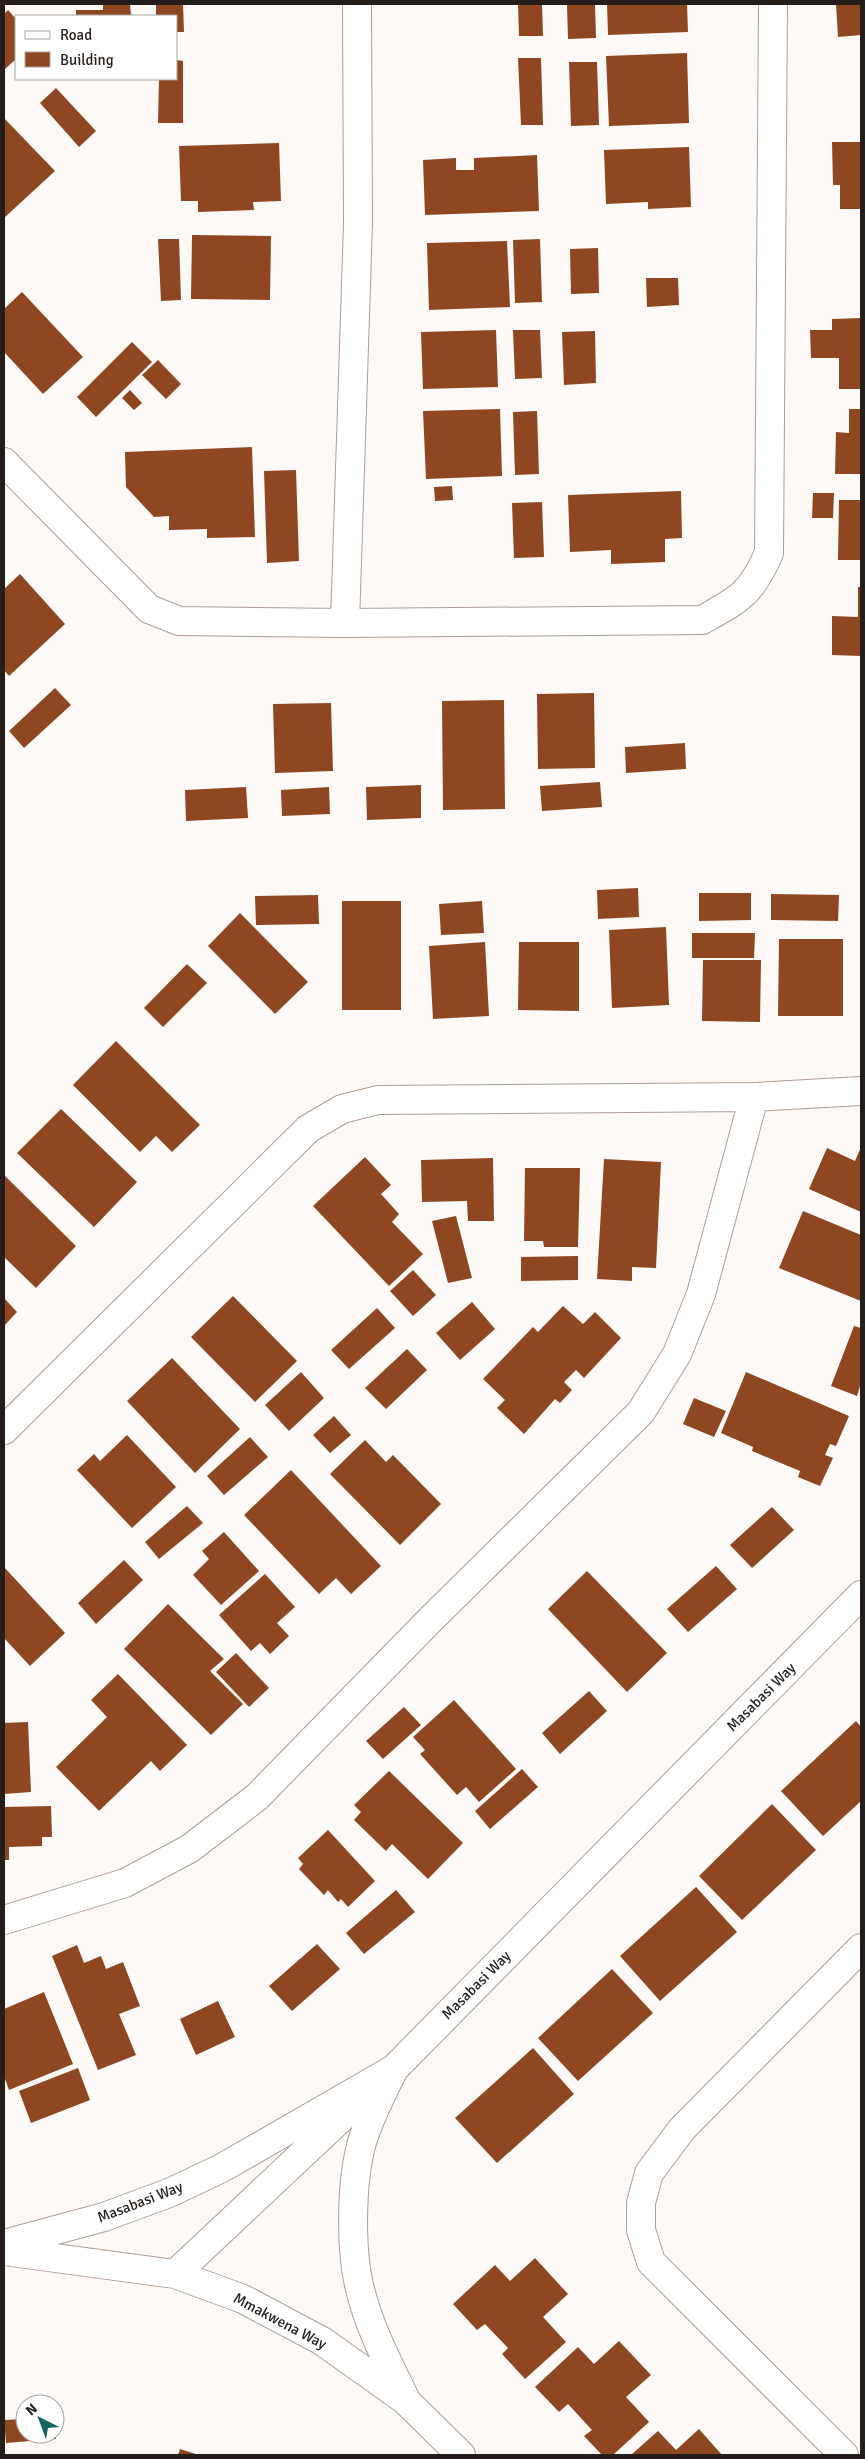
<svg xmlns="http://www.w3.org/2000/svg" width="865" height="2459" font-family="Signika,sans-serif">
<style>
.building{fill:#8e4721}
.lines{fill:none;stroke-linecap:round;stroke-linejoin:round}
.street-casing{stroke:#af9d95;stroke-width:30}
.street{stroke:#fff;stroke-width:28}
.labels{text-anchor:middle;dominant-baseline:central;stroke-width:5;stroke-linejoin:round;paint-order:stroke}
.street-label{font-size:15px;fill:#241d1a;stroke:#fff}
</style>
<rect width="100%" height="100%" fill="#fdf9f7"/>
<!-- building -->
<path class="building" d="M103,4H130L131,16H76V10H103Z
M156,4H183L184,32H176V16H156Z
M518,4H542L543,36H519Z
M567,4H595L596,38L568,39Z
M607,4H687L688,32L608,35Z
M836,4H861V35L838,37Z
M8,10L16,19V59L5,69L4,14Z
M687,53L689,123L609,126L606,56Z
M518,58H541L543,125H521Z
M176,60L183,61V123H158L159,79H176Z
M569,62H597L599,125L571,126Z
M56,88L96,131L79,147L40,103Z
M4,118L55,171L4,218Z
M832,142H861V209H840V185H833Z
M279,143L281,201L253,202L254,210L198,212V201H181L179,146Z
M689,147L691,207L648,209V202L606,204L604,150Z
M537,155L539,211L425,215L423,160L456,158V170H474V158Z
M192,235L271,236L270,300L191,299Z
M158,239H179L181,300L161,301Z
M540,239L542,302L515,303L513,240Z
M507,241L510,307L429,310L427,243Z
M598,248L599,293L571,294L570,249Z
M646,278H678L679,305L647,307Z
M22,292L83,357L43,394L4,352V309Z
M861,318V389H839V358H811L810,330H832V319Z
M496,330L498,387L423,389L421,332Z
M513,330H540L542,378L515,379Z
M595,331L596,383L564,385L562,332Z
M132,342L152,362L96,417L77,397Z
M158,360L181,384L166,399L142,375Z
M130,390L142,403L134,410L122,398Z
M500,409L502,476L426,479L423,411Z
M849,409H861V474H835L836,432L849,433Z
M537,411L539,474L515,475L513,412Z
M252,447L255,537L207,538V529L169,530V516L154,517L126,487L125,452Z
M296,470L299,561L267,563L264,471Z
M452,486L453,500L435,501L434,487Z
M681,491L682,538L665,539V562L611,564V550L570,552L568,495Z
M813,493H834L833,518H812Z
M839,500H861V560H838Z
M542,502L544,557L514,558L512,503Z
M20,574L65,624L9,676L4,670V589Z
M858,587H861V656L832,655V616L858,617Z
M55,688L71,705L24,748L9,731Z
M594,693L595,768L538,769L537,694Z
M504,700L505,809L443,810L442,701Z
M331,703L333,771L275,773L273,704Z
M685,743L686,769L626,773L625,747Z
M600,782L602,807L542,811L540,786Z
M421,785V818L367,820L366,787Z
M246,787L248,818L186,821L185,790Z
M329,787L330,814L282,816L281,790Z
M638,888L639,917L598,919L597,890Z
M699,893H751V920L699,921Z
M771,894L839,895L838,921L771,920Z
M318,895L319,924L256,925L255,896Z
M342,901H401V1010H342Z
M482,901L484,933L441,935L439,904Z
M240,913L308,982L275,1014L208,946Z
M666,927L669,1005L612,1008L609,930Z
M692,933H755L754,958H692Z
M779,939H843V1016H778Z
M485,942L489,1016L433,1019L429,946Z
M519,942H579V1011L518,1010Z
M703,960H761L760,1022L702,1021Z
M187,964L207,983L163,1027L144,1008Z
M116,1041L200,1125L172,1152L156,1136L140,1152L73,1085Z
M61,1109L137,1182L94,1227L17,1153Z
M861,1147V1212L809,1189L827,1148L855,1161Z
M365,1157L391,1185L381,1194L399,1214L392,1222L423,1254L389,1286L313,1206Z
M493,1158L494,1221H468L467,1201L422,1202L421,1160Z
M604,1159L661,1162L656,1268L632,1267V1281L597,1279Z
M525,1168H580L578,1247H544L543,1241H524Z
M4,1175L76,1246L36,1288L4,1257Z
M803,1211L861,1235V1301L779,1268Z
M456,1216L472,1278L448,1283L432,1221Z
M578,1256V1280L521,1281V1257Z
M413,1270L436,1295L413,1316L390,1291Z
M233,1296L297,1361L255,1402L191,1337Z
M4,1298L17,1312L4,1326Z
M472,1302L495,1329L460,1360L436,1333Z
M563,1306L583,1324L595,1312L621,1338L584,1378L576,1370L564,1382L572,1390L560,1403L555,1399L524,1434L497,1408L505,1400L483,1379L533,1327L538,1332Z
M377,1308L395,1328L349,1369L331,1350Z
M854,1326L861,1328V1383L857,1396L831,1386Z
M407,1349L427,1370L386,1409L365,1388Z
M172,1358L240,1429L195,1473L127,1401Z
M301,1372L324,1398L289,1431L265,1405Z
M746,1372L849,1416L836,1446L830,1444L825,1455L833,1458L820,1486L798,1477L800,1471L752,1451L753,1447L721,1433Z
M694,1398L726,1411L714,1437L683,1424Z
M334,1416L351,1435L330,1453L313,1435Z
M127,1435L176,1487L132,1528L77,1470L94,1454L100,1461Z
M250,1437L268,1457L224,1495L207,1476Z
M365,1440L386,1462L393,1455L441,1504L400,1545L330,1474Z
M291,1470L381,1566L351,1594L336,1578L319,1594L244,1515Z
M187,1506L203,1523L159,1559L145,1542Z
M772,1507L794,1530L752,1568L730,1545Z
M224,1532L259,1571L221,1605L193,1575L209,1559L202,1551Z
M124,1560L143,1580L96,1624L78,1603Z
M716,1566L737,1589L688,1632L667,1609Z
M4,1567L65,1633L30,1666L4,1638Z
M587,1571L667,1653L627,1692L548,1609Z
M265,1574L295,1607L277,1623L289,1636L270,1654L260,1643L251,1651L219,1615Z
M168,1604L224,1659L210,1671L243,1704L211,1735L124,1649Z
M236,1653L269,1688L249,1707L216,1672Z
M118,1674L187,1745L160,1771L151,1761L99,1811L56,1767L107,1717L91,1700Z
M589,1691L607,1711L560,1754L542,1733Z
M454,1700L516,1769L479,1802L466,1787L457,1795L420,1754L425,1750L413,1737Z
M404,1707L421,1725L383,1759L366,1741Z
M856,1721L861,1727V1801L823,1836L781,1791Z
M28,1722L31,1792L4,1794V1723Z
M522,1769L538,1787L490,1829L475,1811Z
M389,1771L463,1843L428,1879L392,1844L386,1851L354,1820L361,1812L354,1805Z
M772,1804L816,1850L742,1920L699,1876Z
M51,1806L52,1837H42V1846L9,1847V1860H4V1807Z
M328,1830L375,1881L348,1907L341,1899L338,1902L328,1890L324,1895L299,1869L303,1864L298,1858Z
M696,1887L737,1932L660,2001L620,1956Z
M396,1890L415,1912L364,1954L346,1933Z
M317,1944L340,1969L292,2011L269,1986Z
M77,1945L84,1963L101,1956L106,1969L123,1962L140,2006L119,2014L136,2055L98,2070L52,1956Z
M612,1969L653,2013L578,2081L538,2038Z
M44,1992L73,2064L9,2090L4,2076V2009Z
M218,2001L235,2037L196,2055L180,2019Z
M533,2048L574,2094L497,2163L455,2118Z
M78,2068L90,2100L31,2123L19,2091Z
M535,2258L568,2294L543,2317L566,2342L525,2379L502,2354L508,2348L485,2324L477,2330L453,2304L495,2265L510,2281Z
M619,2341L651,2375L626,2397L649,2422L613,2455H602L584,2436L592,2430L568,2404L559,2412L535,2387L578,2347L594,2364Z
M25,2419V2434H56V2439L6,2443L4,2420Z
M699,2429L722,2455H631L658,2431L676,2450Z
M180,2449L199,2455H178Z"/>
<g class="lines">
<!-- street casing -->
<g class="street-casing">
<path id="street" d="M4,462L149,609L179,621L345,623L702,620C740,599 751,594 769,553L773,4
M345,623L358,223L357,4
M4,1430L308,1129L342,1109L378,1100L754,1097L861,1091
M4,1920L125,1883L189,1849L257,1797L431,1619L641,1412L677,1354L701,1294L754,1097
M394,2069C382,2093 370,2116 362,2142C351,2181 350,2250 360,2289C369,2327 388,2363 405,2398
M4,2244L104,2217L169,2193L222,2168L394,2069L861,1595
M4,2251L175,2274L243,2299L322,2341L405,2400L461,2455
M175,2274L358,2102
M844,2455L651,2262L641,2230V2203L649,2173L682,2129L861,1948"/>
</g>
<!-- street -->
<use href="#street" class="street"/>
</g>
<g class="labels">
<!-- street labels -->
<g class="street-label">
<text transform="translate(761 1697) rotate(-45)">Masabasi Way</text>
<text transform="translate(476 1985) rotate(-45)">Masabasi Way</text>
<text transform="translate(140 2202) rotate(-21)">Masabasi Way</text>
<text transform="translate(280 2321) rotate(28)">Mmakwena Way</text>
</g>
</g>
<!-- border -->
<rect width="865" height="2459" fill="none" stroke="#241d1a" stroke-width="10"/>
<!-- legend -->
<rect x="15" y="15" width="162" height="65" fill="#ffffff" stroke="#a7a5a3"/>
<rect x="25" y="31" width="25" height="8" fill="#ffffff" stroke="#a7a5a3"/>
<text x="60" y="40" font-size="15" fill="#241d1a">Road</text>
<rect x="25" y="52" width="25" height="15" fill="#8e4721" stroke="#a7a5a3"/>
<text x="60" y="65" font-size="15" fill="#241d1a">Building</text>
<!-- north arrow -->
<g transform="translate(40 2419) rotate(318)"><circle r="24" fill="#ffffff" stroke="#a7a5a3"/>
<path d="M0-4L9 19L0 12L-9 19Z" fill="#156465"/>
<text y="-8" font-size="14" font-weight="bold" text-anchor="middle" fill="#241d1a">N</text>
</g>
</svg>
